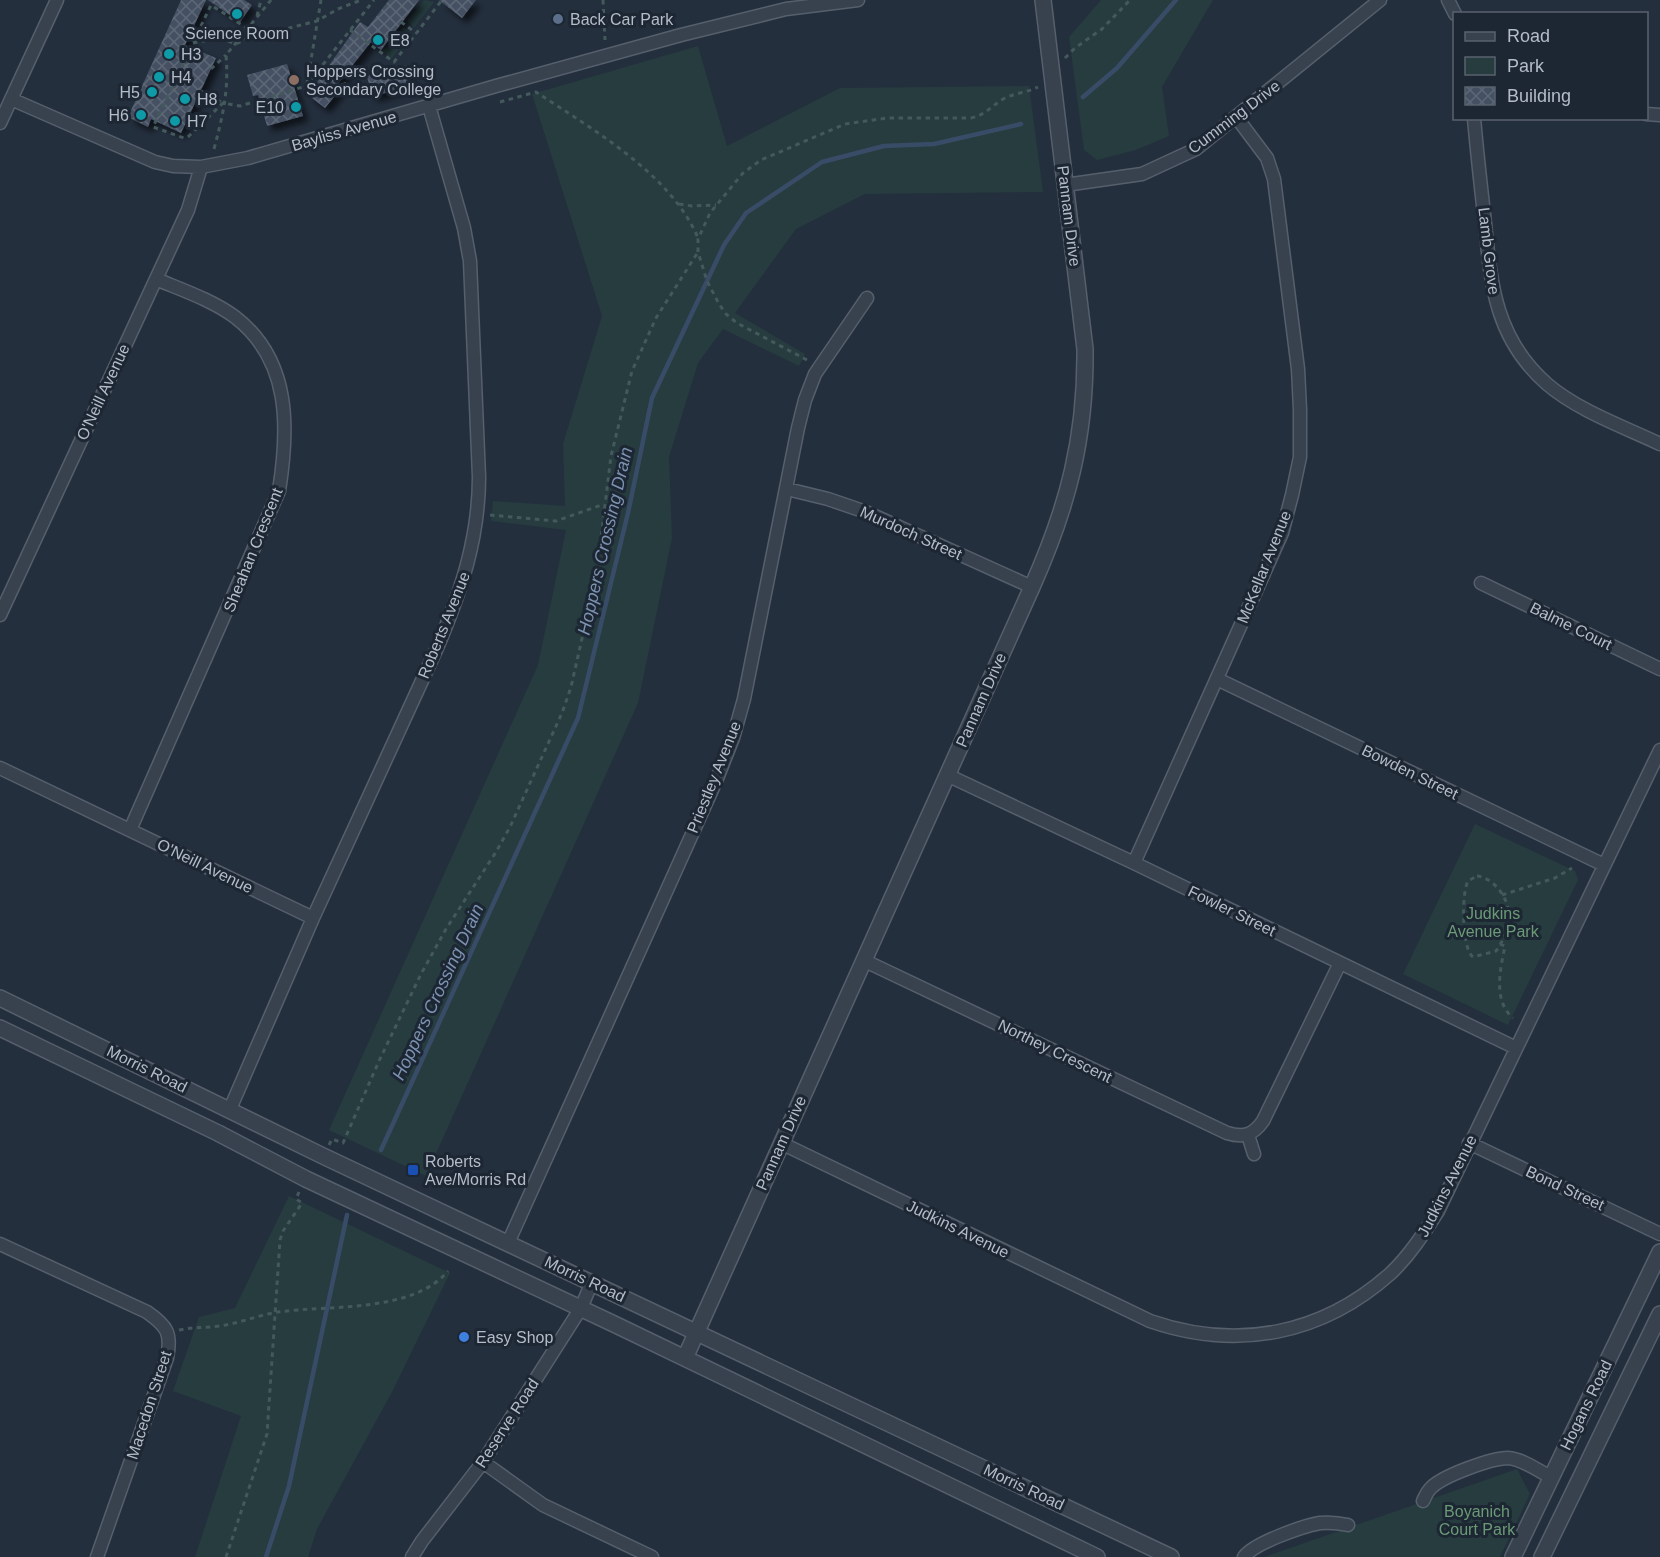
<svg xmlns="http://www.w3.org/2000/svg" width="1660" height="1557" font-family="Arial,sans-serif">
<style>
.green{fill:#263c3f}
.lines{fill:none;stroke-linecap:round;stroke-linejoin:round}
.stream{stroke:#394c67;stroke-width:4.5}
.building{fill:url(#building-cross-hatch);filter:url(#shadow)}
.minor-casing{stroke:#565f6c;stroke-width:15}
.tertiary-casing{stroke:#565f6c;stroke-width:18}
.path{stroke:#44595c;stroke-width:3;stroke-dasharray:4.5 4.5;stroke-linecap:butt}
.minor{stroke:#38414e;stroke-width:12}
.tertiary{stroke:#38414e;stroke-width:15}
.culture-dot{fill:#0f9aa8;stroke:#1d2633;stroke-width:2}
.service-dot{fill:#5c6f8a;stroke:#1d2633;stroke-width:2}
.education-dot{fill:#8d6e63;stroke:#1d2633;stroke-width:2}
.transit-dot{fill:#1a4fb4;stroke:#1d2633;stroke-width:2}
.shop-dot{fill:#3f7fe0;stroke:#1d2633;stroke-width:2}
.labels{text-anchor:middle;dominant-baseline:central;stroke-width:6;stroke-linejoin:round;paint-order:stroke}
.poi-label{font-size:16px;fill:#b4bcc9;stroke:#1d2633;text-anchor:start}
.street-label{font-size:16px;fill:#b4bcc9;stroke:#1d2633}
.park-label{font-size:16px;fill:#6b9a76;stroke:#1d2633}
.water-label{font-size:18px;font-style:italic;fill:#7c92b1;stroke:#1d2633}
</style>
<defs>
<pattern id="building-cross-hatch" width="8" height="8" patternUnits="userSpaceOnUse" patternTransform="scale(1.5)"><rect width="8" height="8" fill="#455162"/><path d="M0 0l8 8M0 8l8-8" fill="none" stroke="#5d6877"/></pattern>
<filter id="shadow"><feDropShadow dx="5.5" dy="5.5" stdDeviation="3" flood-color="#0009"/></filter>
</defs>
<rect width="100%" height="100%" fill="#242f3e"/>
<!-- green -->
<path class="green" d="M424,0L434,2L414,28L407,21Z
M1101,0H1213L1162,87L1169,136L1136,150L1097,160L1084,150L1069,37Z
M403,27L411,33L392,58L383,51Z
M698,46L727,146L840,88L1029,86L1043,192L865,194L796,229L735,313L805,354L799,366L723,329L698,363L669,457L672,538L638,703L426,1176L329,1130L538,665L566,530L491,521L493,501L565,506L563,444L602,316L532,94Z
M1475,824L1575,871L1578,880L1508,1025L1403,974Z
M289,1196L450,1273L392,1392L317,1529L308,1557H195L241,1416L173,1391L199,1317L235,1308Z
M1517,1469L1530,1494L1500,1557H1264Z"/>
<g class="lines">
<!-- stream -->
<path class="stream" d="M1083,97L1117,68L1176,0
M381,1150L578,718L628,513L652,398L724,245L746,213L822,162L884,146L934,144L1021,124
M266,1557L289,1486L347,1215"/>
</g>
<!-- building -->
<path class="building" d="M181,0H206L185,45L216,58L181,133L151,119L148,127L128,117Z
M208,0H244L252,5L240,22Z
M389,0H419L381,50L371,42L337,85L346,82L325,108L308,95L360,22L368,27Z
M439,0H476L462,18Z
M287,64L303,116L267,126L258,95L253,96L247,75Z
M407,65L412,85L372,97L367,76Z"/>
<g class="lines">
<!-- minor casing -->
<g class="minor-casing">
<path id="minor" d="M1448,0L1455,14
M11,99L155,162L173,166L201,167L248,158L496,86L681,35L786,9L858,0
M1646,114L1660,115
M1474,118C1477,153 1481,188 1485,223C1491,287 1496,339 1547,384C1577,410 1624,427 1660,444
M0,123L57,0
M1065,185L1142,174L1196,149L1380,0
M787,489L828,499L866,512L1032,587
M1481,583L1660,669
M0,615L188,210L201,167
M1217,679L1604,865
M0,768L313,918
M947,775L1134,863L1516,1048
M130,830L279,491C289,428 291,360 235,317C212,300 182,290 156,279
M1134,863L1282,533L1292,495L1300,457V410L1298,369L1274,179L1267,158L1237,118
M863,960L1227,1133C1244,1138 1253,1135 1263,1121L1340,963
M230,1109L313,918L437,648C461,592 479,538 479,477L470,261L464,228L429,106
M1248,1135L1254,1154
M781,1143L1150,1321C1237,1351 1322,1335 1391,1273C1410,1255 1424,1233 1438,1211L1660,750
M1469,1143L1660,1234
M508,1243L716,781L733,738L744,699L798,428L805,400L815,374L867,298
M0,1244L147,1312C167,1326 172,1333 167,1358L97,1557
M483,1462L543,1505L652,1557
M1423,1501C1425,1497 1427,1492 1430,1489C1441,1476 1492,1458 1508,1458C1523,1459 1538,1471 1551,1477
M412,1557L422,1541L483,1462L581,1308L592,1282
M1244,1557C1254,1543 1303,1526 1320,1523C1330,1522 1339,1523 1348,1525"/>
</g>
<!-- tertiary casing -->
<g class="tertiary-casing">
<path id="tertiary" d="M0,998L323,1156L1171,1557
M0,1028L218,1133L306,1179L614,1324L1097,1557
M685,1358L1032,587C1068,506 1086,438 1085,349L1043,0
M1513,1557L1660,1252
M1542,1557L1660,1314"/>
</g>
<!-- path -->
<path class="path" d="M603,0L605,40
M257,16L261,0
M401,22L416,33
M248,29L211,5L153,127L184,138L189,136L223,103L240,106L306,86L374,0
M350,30L394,62L442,0
M193,43L219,38L236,44L246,39L317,21L338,9L361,0
M1065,58L1075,48L1102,29L1130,0
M211,69L226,55
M307,84L321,0
M201,91L223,103
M500,102L536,92C592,129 671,174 698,238
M214,149C223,115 229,90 226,55L271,0
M679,204L692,206L716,205
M807,360L737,323L726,314L719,304L707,281L698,252V239L710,213L743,173L761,160L845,124L887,118H971C986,115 992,105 1005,98C1016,93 1028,92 1038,87
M490,515L556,521L604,504
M1477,876C1495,878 1511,901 1509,920C1508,930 1502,943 1496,951L1473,957C1462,950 1461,894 1468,881Z
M1502,895L1555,878L1572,868
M1500,944L1505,946C1500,970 1493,1001 1513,1018
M329,1145L332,1139L343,1143L379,1061L421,974L446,929L496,852L510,827L562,713L571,687L590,603L601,538L611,456L632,371L656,318L698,252
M179,1330C193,1327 206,1328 220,1326C240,1323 259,1315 278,1312C328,1305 413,1313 448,1271
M226,1557L267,1434L280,1240L283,1231L302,1203L296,1199L299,1192"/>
<!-- minor -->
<use href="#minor" class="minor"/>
<!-- tertiary -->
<use href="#tertiary" class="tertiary"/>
</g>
<!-- markers -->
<g class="culture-dot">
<circle cx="237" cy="14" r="6"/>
<circle cx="378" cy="40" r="6"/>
<circle cx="169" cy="54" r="6"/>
<circle cx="159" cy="77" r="6"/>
<circle cx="152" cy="92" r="6"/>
<circle cx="185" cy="99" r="6"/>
<circle cx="296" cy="107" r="6"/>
<circle cx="141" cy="115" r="6"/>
<circle cx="175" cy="121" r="6"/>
</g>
<circle class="service-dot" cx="558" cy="19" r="6"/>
<circle class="education-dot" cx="294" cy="80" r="6"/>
<rect class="transit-dot" x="407" y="1164" width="12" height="12" rx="3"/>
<circle class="shop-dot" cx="464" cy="1337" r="6"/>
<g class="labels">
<!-- poi labels -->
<g class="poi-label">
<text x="570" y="19">Back Car Park</text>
<text x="237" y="33" text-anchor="middle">Science Room</text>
<text x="390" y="40">E8</text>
<text x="181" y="54">H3</text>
<text x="306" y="71">Hoppers Crossing<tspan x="306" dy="18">Secondary College</tspan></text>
<text x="171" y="77">H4</text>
<text x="140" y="92" text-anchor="end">H5</text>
<text x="197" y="99">H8</text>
<text x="284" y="107" text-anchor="end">E10</text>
<text x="129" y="115" text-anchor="end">H6</text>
<text x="187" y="121">H7</text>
<text x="425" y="1161">Roberts<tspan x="425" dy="18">Ave/Morris Rd</tspan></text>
<text x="476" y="1337">Easy Shop</text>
</g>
<!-- street labels -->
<g class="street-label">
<text transform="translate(1234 117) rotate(-37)">Cumming Drive</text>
<text transform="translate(344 131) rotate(-16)">Bayliss Avenue</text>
<text transform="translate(1069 216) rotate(83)">Pannam Drive</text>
<text transform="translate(1489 251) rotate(83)">Lamb Grove</text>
<text transform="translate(103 392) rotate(-65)">O'Neill Avenue</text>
<text transform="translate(911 533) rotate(24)">Murdoch Street</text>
<text transform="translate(253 550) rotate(-68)">Sheahan Crescent</text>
<text transform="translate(1264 567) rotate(-68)">McKellar Avenue</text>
<text transform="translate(444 625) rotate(-68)">Roberts Avenue</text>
<text transform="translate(1571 626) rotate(26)">Balme Court</text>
<text transform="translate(981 700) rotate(-66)">Pannam Drive</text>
<text transform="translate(1410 772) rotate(26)">Bowden Street</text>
<text transform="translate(714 777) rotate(-68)">Priestley Avenue</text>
<text transform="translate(205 866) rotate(26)">O'Neill Avenue</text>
<text transform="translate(1232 911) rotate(26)">Fowler Street</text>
<text transform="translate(1055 1051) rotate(26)">Northey Crescent</text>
<text transform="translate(147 1069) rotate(26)">Morris Road</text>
<text transform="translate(781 1143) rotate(-66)">Pannam Drive</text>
<text transform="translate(1447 1186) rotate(-63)">Judkins Avenue</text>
<text transform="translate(1565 1188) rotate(25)">Bond Street</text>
<text transform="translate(958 1229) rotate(26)">Judkins Avenue</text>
<text transform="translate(585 1279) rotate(25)">Morris Road</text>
<text transform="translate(149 1405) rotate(-72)">Macedon Street</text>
<text transform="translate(1586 1405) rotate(-64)">Hogans Road</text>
<text transform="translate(507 1423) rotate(-57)">Reserve Road</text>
<text transform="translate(1024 1487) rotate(25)">Morris Road</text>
</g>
<!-- park labels -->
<g class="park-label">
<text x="1493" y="913">Judkins<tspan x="1493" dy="18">Avenue Park</tspan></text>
<text x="1477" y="1511">Boyanich<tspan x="1477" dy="18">Court Park</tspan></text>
</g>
<!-- water labels -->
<g class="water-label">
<text transform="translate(605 541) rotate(-77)">Hoppers Crossing Drain</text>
<text transform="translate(438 992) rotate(-65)">Hoppers Crossing Drain</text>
</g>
</g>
<!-- legend -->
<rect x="1453" y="12" width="195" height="108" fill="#1d2633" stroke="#59626f" stroke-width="1.5"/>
<rect x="1465" y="32" width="30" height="9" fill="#38414e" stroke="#59626f" stroke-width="1.5"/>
<text x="1507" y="42" font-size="18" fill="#b4bcc9">Road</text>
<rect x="1465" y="57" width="30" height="18" fill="#263c3f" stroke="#59626f" stroke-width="1.5"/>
<text x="1507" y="72" font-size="18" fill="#b4bcc9">Park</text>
<rect x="1465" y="87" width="30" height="18" fill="url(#building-cross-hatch)" stroke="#59626f" stroke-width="1.5"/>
<text x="1507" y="102" font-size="18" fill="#b4bcc9">Building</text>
</svg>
